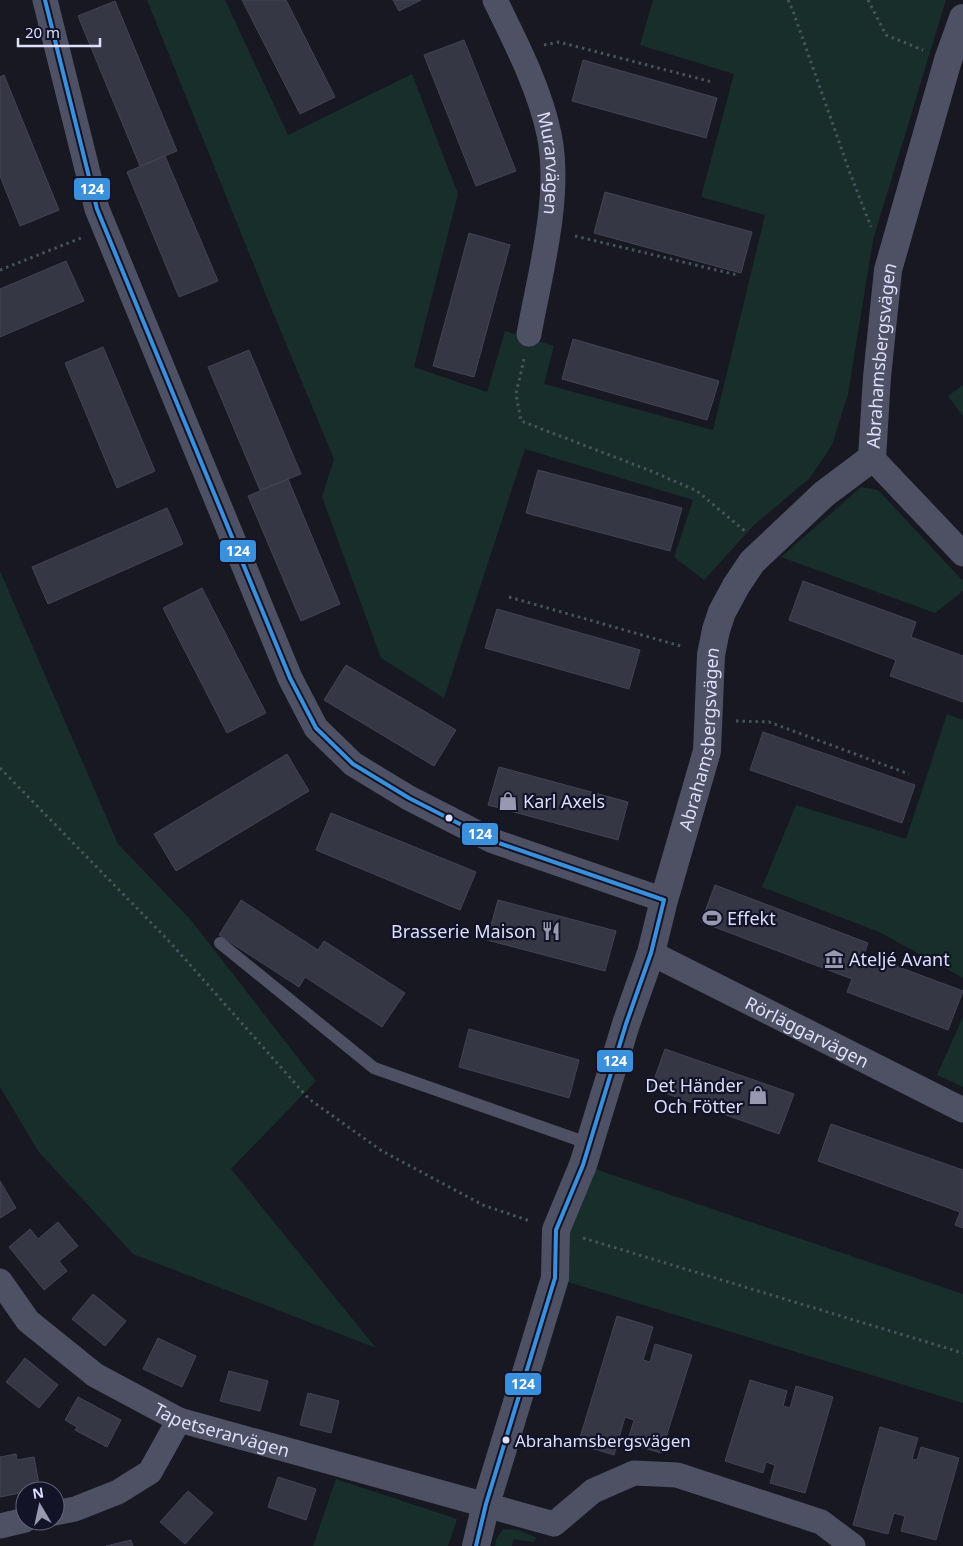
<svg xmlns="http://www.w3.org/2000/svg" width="963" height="1546" font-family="'Noto Sans',sans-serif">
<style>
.green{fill:#172e2b}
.building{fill:#363744;stroke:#444356}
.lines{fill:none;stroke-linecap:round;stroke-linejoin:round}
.path{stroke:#47545c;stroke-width:3;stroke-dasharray:2.5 4;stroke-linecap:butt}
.service{stroke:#4e5163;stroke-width:12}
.minor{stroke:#4e5163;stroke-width:25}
.tertiary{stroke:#4e5163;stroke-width:28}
.bus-1-casing{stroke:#131328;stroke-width:8}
.bus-1{stroke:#3a90db;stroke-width:4}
.bus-dot{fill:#dddffc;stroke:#131328;stroke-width:2}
.labels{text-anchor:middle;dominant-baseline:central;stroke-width:4.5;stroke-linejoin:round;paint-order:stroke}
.bus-label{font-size:17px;fill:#dddffc;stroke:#131328;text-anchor:start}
.street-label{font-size:18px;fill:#dddffc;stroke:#131328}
.poi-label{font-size:18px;fill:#dddffc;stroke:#131328;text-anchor:start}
.line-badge{stroke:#131328;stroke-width:2}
.badge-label{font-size:14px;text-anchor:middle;font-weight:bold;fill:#fff}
</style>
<rect width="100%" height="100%" fill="#181823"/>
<!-- green -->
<path class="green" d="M147,0H225L288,135L412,74L458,194L414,367L487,392L505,331L554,346L544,384L713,430L765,215L701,197L734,74L640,45L653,0H946L873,240L848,394L832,445L810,478L754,525L704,580L674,557L693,500L525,449L444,698L381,658L322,497L334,459L272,310Z
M963,385V416L948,396Z
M861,487L878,490L963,581V591L935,613L781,557Z
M0,571L118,844L190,919L316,1081L231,1169L376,1348L133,1254L38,1151L0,1087Z
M947,714L963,720V978L879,932L762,887L796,805L906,839Z
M963,1017V1087L937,1075Z
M583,1165L963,1294V1403L555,1278Z
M336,1479L457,1519L448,1546H313Z
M503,1529L519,1530L537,1538L533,1542L513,1539L512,1546H495L496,1539Z"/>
<!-- building -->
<path class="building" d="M242,0H286L335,97L300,114Z
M393,0H421L399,11Z
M115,1L177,151L140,166L78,16Z
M464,40L516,171L476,186L424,55Z
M583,60L717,98L706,138L572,101Z
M4,75L59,210L20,226L0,176V77Z
M165,156L218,281L179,297L127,172Z
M605,192L752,232L741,273L594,233Z
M469,233L510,245L474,377L433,366Z
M66,261L84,301L0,337V289Z
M573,339L719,381L707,420L562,379Z
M103,347L155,471L117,488L65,363Z
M249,350L301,474L260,490L208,367Z
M538,470L682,508L670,551L526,513Z
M288,479L340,604L301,621L248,496Z
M167,508L183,544L48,604L32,567Z
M803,581L916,622L911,637L963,656V702L890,676L896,660L789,620Z
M202,588L266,713L227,733L163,608Z
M497,609L640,650L629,689L485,648Z
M346,665L456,730L434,766L324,700Z
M763,732L915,785L902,823L750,770Z
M287,754L309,791L176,871L154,834Z
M499,767L628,802L618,840L488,805Z
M331,813L476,872L460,910L316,850Z
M715,885L868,943L864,954L963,991L948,1030L847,992L852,979L701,922Z
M241,900L318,950L324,941L405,993L382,1027L305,977L299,987L219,935Z
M498,900L616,931L605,971L487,940Z
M469,1029L579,1060L569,1098L459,1067Z
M665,1049L794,1094L779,1134L651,1088Z
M831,1124L963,1170V1228L955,1225L960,1212L818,1161Z
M0,1181L16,1208L0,1218Z
M58,1222L78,1246L59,1261L67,1271L44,1290L9,1247L30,1229L38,1239Z
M93,1294L126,1321L105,1346L72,1319Z
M617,1316L653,1327L643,1360L650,1362L655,1344L692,1355L661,1453L627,1443L634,1420L625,1417L614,1455L578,1444Z
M158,1338L196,1356L182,1387L143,1369Z
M25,1358L58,1385L39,1408L6,1382Z
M229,1371L268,1381L260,1411L220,1401Z
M750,1380L787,1391L783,1406L790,1408L796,1386L833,1397L805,1493L770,1483L775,1465L766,1462L763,1473L725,1461Z
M308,1393L339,1401L331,1433L300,1425Z
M78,1397L121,1420L107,1447L75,1430L77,1427L65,1420Z
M880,1427L918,1438L912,1459L917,1460L921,1447L959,1458L936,1540L901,1531L905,1516L894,1513L888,1534L853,1525Z
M16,1454L17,1460L34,1457L40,1489L0,1497V1457Z
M278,1477L316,1489L306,1520L268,1507Z
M188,1491L213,1513L185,1544L160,1522Z
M131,1540L133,1546H106Z"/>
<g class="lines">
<!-- path -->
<path class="path" d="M788,0L793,11L850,173L871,227
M868,0L886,35L923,50
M544,45L559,42L712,82
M575,236L737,275
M0,270L81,238
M524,359L516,394L521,421L651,471L697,491L746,532
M509,597L684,647
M736,721L769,722L909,774
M0,768L168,940L309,1099L382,1151L483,1205L530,1221
M583,1238L963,1353"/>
<!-- service -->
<path class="service" d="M220,943L374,1068L590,1144"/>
<!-- minor -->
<g class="minor">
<path d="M45,0L97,209L290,678L316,728L353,764L409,798L493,841L664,900"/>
<path id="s1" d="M495,0C516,43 539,87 549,134C562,195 540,273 529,334"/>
<path d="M872,458L963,554"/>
<path id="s2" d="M651,953L963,1110"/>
<path id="s3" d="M0,1281L28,1321L95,1375L179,1420L554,1524L593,1491L634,1473L677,1475L821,1522L853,1546"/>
<path d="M55,1513L75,1509L118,1492L150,1472L179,1420"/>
<path d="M0,1526L25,1520"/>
</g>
<!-- tertiary -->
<path class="tertiary" id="s4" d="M476,1546L486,1504L555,1278L556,1230L583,1165L626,1024L651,953L664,900L707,751L711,655L716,630L722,612L736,586L752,562L824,494L872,458L877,377L888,270L948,60L963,18"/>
<!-- bus-1 casing -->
<g class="bus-1-casing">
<path id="bus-1" d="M45,0L97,209L290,678L316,728L353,764L409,798L493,841L664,900
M476,1546L486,1504L555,1278L556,1230L583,1165L626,1024L651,953L664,900"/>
</g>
<!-- bus-1 -->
<use href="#bus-1" class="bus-1"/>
</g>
<!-- icons -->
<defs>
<g id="shop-bare" transform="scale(1.5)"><path d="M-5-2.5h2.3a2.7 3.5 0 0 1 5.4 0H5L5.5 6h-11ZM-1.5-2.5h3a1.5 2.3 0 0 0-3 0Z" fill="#9899b0" stroke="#131328" stroke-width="2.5" paint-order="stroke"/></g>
<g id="stadium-bare" transform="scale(1.5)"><path d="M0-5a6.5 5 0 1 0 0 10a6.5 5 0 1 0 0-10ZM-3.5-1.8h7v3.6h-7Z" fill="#9899b0" stroke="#131328" stroke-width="2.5" paint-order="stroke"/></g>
<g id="restaurant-bare" transform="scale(1.5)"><path d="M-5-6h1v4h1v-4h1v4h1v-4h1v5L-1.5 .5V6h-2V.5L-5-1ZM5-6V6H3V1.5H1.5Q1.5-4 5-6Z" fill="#9899b0" stroke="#131328" stroke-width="2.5" paint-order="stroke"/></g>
<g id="museum-bare" transform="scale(1.5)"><path d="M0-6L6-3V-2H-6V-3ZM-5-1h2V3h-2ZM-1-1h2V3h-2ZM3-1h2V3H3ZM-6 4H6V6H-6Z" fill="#9899b0" stroke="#131328" stroke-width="2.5" paint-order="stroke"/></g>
</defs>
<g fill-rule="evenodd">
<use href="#shop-bare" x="508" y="801"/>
<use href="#stadium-bare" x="712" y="918"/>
<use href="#restaurant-bare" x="551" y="931"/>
<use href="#museum-bare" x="834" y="959"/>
<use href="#shop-bare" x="758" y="1095"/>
</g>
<!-- markers -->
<g class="bus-dot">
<circle cx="449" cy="818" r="4.5"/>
<circle cx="506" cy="1440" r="4.5"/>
</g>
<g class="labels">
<!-- bus labels -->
<g class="bus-label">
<text x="515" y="1440">Abrahamsbergsvägen</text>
</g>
<!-- street labels -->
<g class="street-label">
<text stroke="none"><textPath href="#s1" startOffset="174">Murarvägen</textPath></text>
<text stroke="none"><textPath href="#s4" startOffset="1291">Abrahamsbergsvägen</textPath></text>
<text stroke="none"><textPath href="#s4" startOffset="841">Abrahamsbergsvägen</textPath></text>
<text stroke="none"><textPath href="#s2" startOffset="175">Rörläggarvägen</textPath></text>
<text stroke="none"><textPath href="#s3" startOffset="274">Tapetserarvägen</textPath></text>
</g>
<!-- poi labels -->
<g class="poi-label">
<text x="523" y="801">Karl Axels</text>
<text x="727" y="918">Effekt</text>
<text x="536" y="931" text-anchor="end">Brasserie Maison</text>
<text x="849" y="959">Ateljé Avant</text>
<text x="743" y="1085" text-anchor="end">Det Händer<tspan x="743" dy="21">Och Fötter</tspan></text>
</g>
</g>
<g class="line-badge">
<rect x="73" y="177" width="38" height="24" rx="5" fill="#3a90db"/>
<rect x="219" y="539" width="38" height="24" rx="5" fill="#3a90db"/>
<rect x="461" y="822" width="38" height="24" rx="5" fill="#3a90db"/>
<rect x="596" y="1049" width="38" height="24" rx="5" fill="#3a90db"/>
<rect x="504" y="1372" width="38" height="24" rx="5" fill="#3a90db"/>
</g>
<g class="badge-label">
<text x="92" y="194">124</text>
<text x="238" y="556">124</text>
<text x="480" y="839">124</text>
<text x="615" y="1066">124</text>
<text x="523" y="1389">124</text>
</g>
<!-- north arrow -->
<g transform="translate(40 1506) rotate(351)"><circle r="24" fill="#131328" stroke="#64657d"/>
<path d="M0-4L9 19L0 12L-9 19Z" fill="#9899b0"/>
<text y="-8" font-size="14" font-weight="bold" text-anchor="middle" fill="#dddffc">N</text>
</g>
<!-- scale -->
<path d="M18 38v8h82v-8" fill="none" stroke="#dddffc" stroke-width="2.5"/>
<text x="25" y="38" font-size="15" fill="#dddffc" stroke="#131328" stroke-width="4" paint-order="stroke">20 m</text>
</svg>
